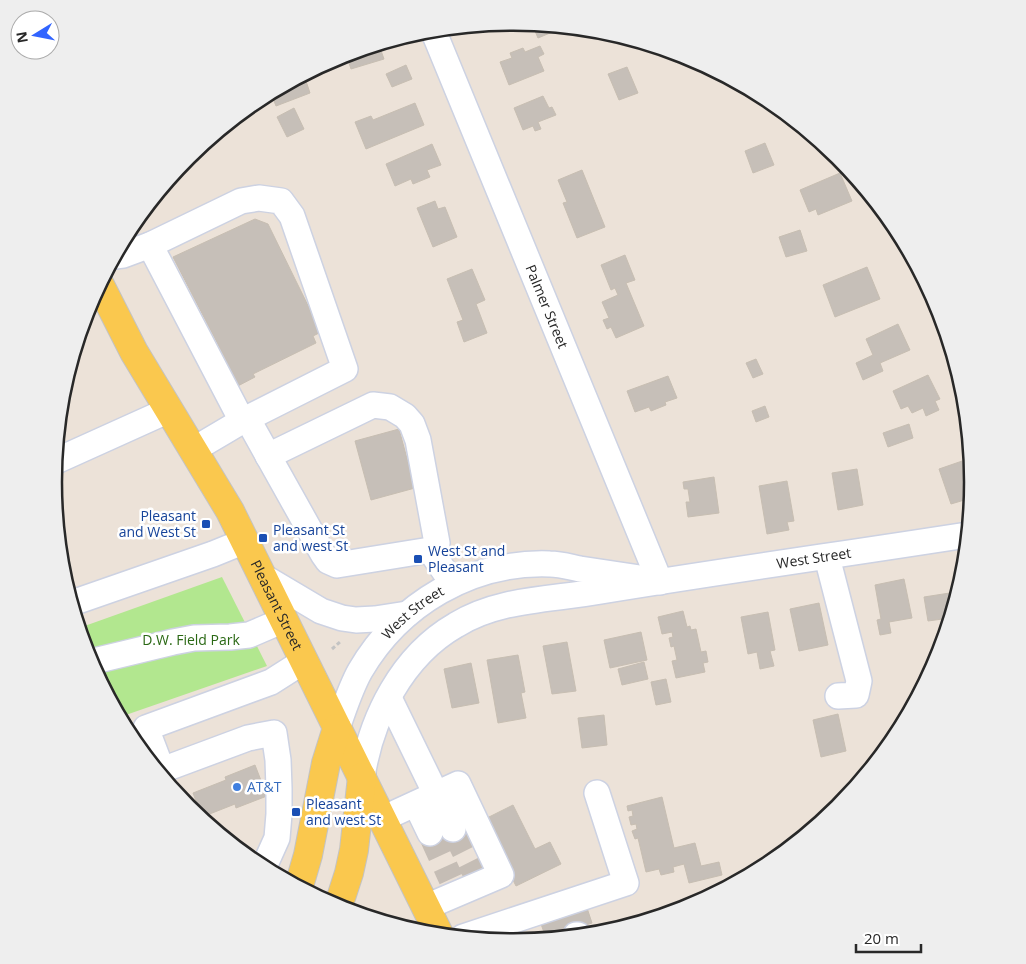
<svg xmlns="http://www.w3.org/2000/svg" width="1026" height="964" font-family="'Open Sans',sans-serif">
<style>
.green{fill:#b2e78f}
.building{fill:#c6bfb8;stroke:#c7beb2}
.lines{fill:none;stroke-linecap:round;stroke-linejoin:round}
.minor-tunnel{stroke:#c5bdb5;stroke-width:25;stroke-dasharray:25 12;stroke-linecap:butt}
.minor-casing{stroke:#cdd2e2;stroke-width:28}
.major-casing{stroke:#c3c3c3;stroke-width:30}
.path{stroke:#c3c3c3;stroke-width:3;stroke-dasharray:4 2.5;stroke-linecap:butt}
.minor{stroke:#fff;stroke-width:25}
.major{stroke:#fac84e;stroke-width:28}
.transit-dot{fill:#1a4fb4;stroke:#fff;stroke-width:2}
.shop-dot{fill:#3f7fe0;stroke:#fff;stroke-width:2}
.labels{text-anchor:middle;stroke-width:5;stroke-linejoin:round;paint-order:stroke}
.street-label{font-size:14px;fill:#282828;stroke:#fff}
.transit-label{font-size:14px;fill:#164399;stroke:#fff;text-anchor:start}
.park-label{font-size:14px;fill:#2a6814;stroke:#fff}
.shop-label{font-size:14px;fill:#366cbe;stroke:#fff;text-anchor:start}
.rim{fill:none;stroke:#282828;stroke-width:2.5}
</style>
<rect width="100%" height="100%" fill="#ece2d8"/>
<path class="green" d="M222 577 267 666 120 717 88 658 79 628Z"/>
<path class="building" d="M532 24 562 27V28L538 38Z
M379 45 384 59 351 69 348 60 355 58 353 53Z
M540 46 544 54 538 57 544 71 509 85 500 62 512 58 510 53 523 48 525 52Z
M406 65 412 79 392 87 386 74Z
M627 67 638 93 619 100 608 74Z
M304 75 310 93 276 106 271 93Z
M543 96 549 108 552 107 556 115 538 122 541 129 535 131 533 126 523 130 514 108Z
M415 103 424 125 366 149 355 122 371 116 373 120Z
M294 108 304 129 287 137 277 117Z
M782 111 796 123 788 126Z
M765 143 774 165 753 173 745 151Z
M432 144 441 165 427 170 430 177 413 184 411 179 395 186 386 164Z
M582 170 605 227 577 238 563 203 567 202 558 180Z
M840 173 852 201 818 215 816 209 809 212 800 190Z
M435 201 438 209 445 207 457 237 433 247 417 208Z
M255 219 268 224 321 332 313 336 316 343 253 374 255 377 234 388 222 362 226 360 173 257Z
M800 230 807 251 786 257 779 237Z
M625 255 635 280 626 283 644 326 616 338 611 327 607 329 603 320 609 318 602 302 618 295 615 288 611 290 601 265Z
M867 267 880 299 835 317 823 285Z
M472 269 485 300 476 304 487 333 464 342 457 322 463 320 447 279Z
M898 324 910 350 880 363 883 371 863 380 856 363 873 355 866 339Z
M756 359 763 374 753 378 746 363Z
M928 375 940 399 935 401 939 410 926 416 923 408 912 413 908 406 901 409 893 391Z
M668 376 677 398 665 402 666 405 651 411 649 407 635 412 627 391Z
M765 406 769 417 756 422 752 411Z
M909 424 913 438 888 447 883 433Z
M399 429 415 488 371 500 355 441Z
M968 459 971 468 972 482 971 498 951 504 939 469Z
M857 469 863 505 838 510 832 473Z
M714 477 719 513 688 517 686 502H690L688 489H684L683 482Z
M787 481 794 521 787 522 789 530 767 534 759 486Z
M904 579 912 618 889 622 891 633 880 635 877 620 881 619 875 585Z
M956 592 957 594 950 618 928 621 924 597Z
M819 603 828 645 799 651 790 609Z
M683 611 687 627 690 626 691 630 696 629 701 652 706 651 708 662 703 663 705 672 676 678 672 661 677 660 674 646 671 647 669 638 673 637 672 632 662 634 658 617Z
M768 612 775 650 770 651 774 666 760 669 757 652 748 654 741 617Z
M641 632 647 660 610 668 604 640Z
M567 642 576 691 552 694 543 646Z
M518 655 525 692 521 693 526 718 498 723 487 660Z
M644 662 648 679 622 685 618 669Z
M471 663 479 703 452 708 444 669Z
M666 679 671 702 656 705 651 682Z
M838 714 846 751 821 757 813 720Z
M604 715 607 745 582 748 578 718Z
M255 765 267 796 236 808 235 804 202 817 193 793 226 780 225 777Z
M662 797 674 848 695 843 701 866 719 862 722 875 689 883 684 864 673 867 674 872 661 875 659 869 646 872 638 838 635 839 632 831 637 829 636 824 631 825 629 817 633 816 632 810 628 811 627 806Z
M513 805 535 849 550 842 561 864 516 886 483 820Z
M587 908 592 923 546 938 541 924Z"/>
<g class="lines">
<path class="minor-tunnel" d="M453 829 476 875
M430 833 451 879"/>
<g class="minor-casing">
<g id="minor">
<path id="s1" d="M433 30 660 582"/>
<path d="M150 245 242 421"/>
<path d="M115 256 123 255 150 245 241 201 259 198 281 201 292 216 345 369 242 421 193 450"/>
<path d="M247 418 323 554 328 561 337 565 430 550 453 584"/>
<path d="M268 456 373 405 390 407 405 416 412 424 418 440 437 543 430 550"/>
<path d="M56 461 169 410"/>
<path d="M827 557 859 681 856 695 838 696"/>
<path d="M262 576 321 611 342 618 356 620 375 619 407 614"/>
<path d="M72 603 213 554 245 541"/>
<path d="M90 662 173 642 194 638 230 637 249 635 284 620"/>
<path d="M389 698 453 829"/>
<path id="s2" d="M337 728C344 709 350 689 360 671 399 604 471 561 550 564 560 564 570 567 580 569 600 572 620 575 640 578"/>
<path id="s3" d="M362 777C371 718 402 656 456 625 500 598 552 600 601 591 723 571 845 554 967 535"/>
<path d="M416 804 430 833"/>
<path d="M382 819 458 784 501 875 426 907"/>
<path d="M264 867 277 838 279 814V788L278 760 274 733 248 738 162 770 146 728 271 682 304 661"/>
<path d="M576 935H578"/>
<path d="M463 937 626 883 597 793"/>
</g>
</g>
<g class="major-casing">
<g id="major">
<path id="s4" d="M100 285 134 352 230 511 439 934"/>
<path d="M299 886 308 855 326 763 337 728"/>
<path d="M338 907 349 873 354 850 362 777"/>
</g>
</g>
<path class="path" d="M332 649 340 642"/>
<use href="#minor" class="minor"/>
<use href="#major" class="major"/>
</g>
<g class="transit-dot">
<rect x="201" y="519" width="10" height="10" rx="2.5"/>
<rect x="258" y="533" width="10" height="10" rx="2.5"/>
<rect x="413" y="554" width="10" height="10" rx="2.5"/>
<rect x="291" y="807" width="10" height="10" rx="2.5"/>
</g>
<circle class="shop-dot" cx="237" cy="787" r="5"/>
<g class="labels">
<g class="street-label">
<text dy="5" stroke="none"><textPath href="#s1" startOffset="299">Palmer Street</textPath></text>
<text dy="5" stroke="none"><textPath href="#s3" startOffset="550">West Street</textPath></text>
<text dy="5" stroke="none"><textPath href="#s4" startOffset="366">Pleasant Street</textPath></text>
<text dy="5" stroke="none"><textPath href="#s2" startOffset="141">West Street</textPath></text>
</g>
<g class="transit-label">
<text x="196" y="521" text-anchor="end">Pleasant<tspan x="196" dy="16">and West St</tspan></text>
<text x="273" y="535">Pleasant St<tspan x="273" dy="16">and west St</tspan></text>
<text x="428" y="556">West St and<tspan x="428" dy="16">Pleasant</tspan></text>
<text x="306" y="809">Pleasant<tspan x="306" dy="16">and west St</tspan></text>
</g>
<g class="park-label">
<text x="191" y="645">D.W. Field Park</text>
</g>
<g class="shop-label">
<text x="247" y="792">AT&amp;T</text>
</g>
</g>
<path d="M0 0H1026V964H0ZM62 482a451 451 0 1 1 902 0a451 451 0 1 1-902 0Z" fill="#eee" fill-rule="evenodd"/>
<path class="rim" d="M62 482a451 451 0 1 1 902 0a451 451 0 1 1-902 0Z"/>
<g transform="translate(35 35) rotate(260)"><circle r="24" fill="#ffffff" stroke="#a9a9a9"/>
<path d="M0-4L9 19L0 12L-9 19Z" fill="#3164ff"/>
<text y="-8" font-size="14" font-weight="bold" text-anchor="middle" fill="#282828">N</text>
</g>
<path d="M856 944v8h65v-8" fill="none" stroke="#282828" stroke-width="2.5"/>
<text x="864" y="944" font-size="15" fill="#282828" stroke="#ffffff" stroke-width="4" paint-order="stroke">20 m</text>
</svg>
